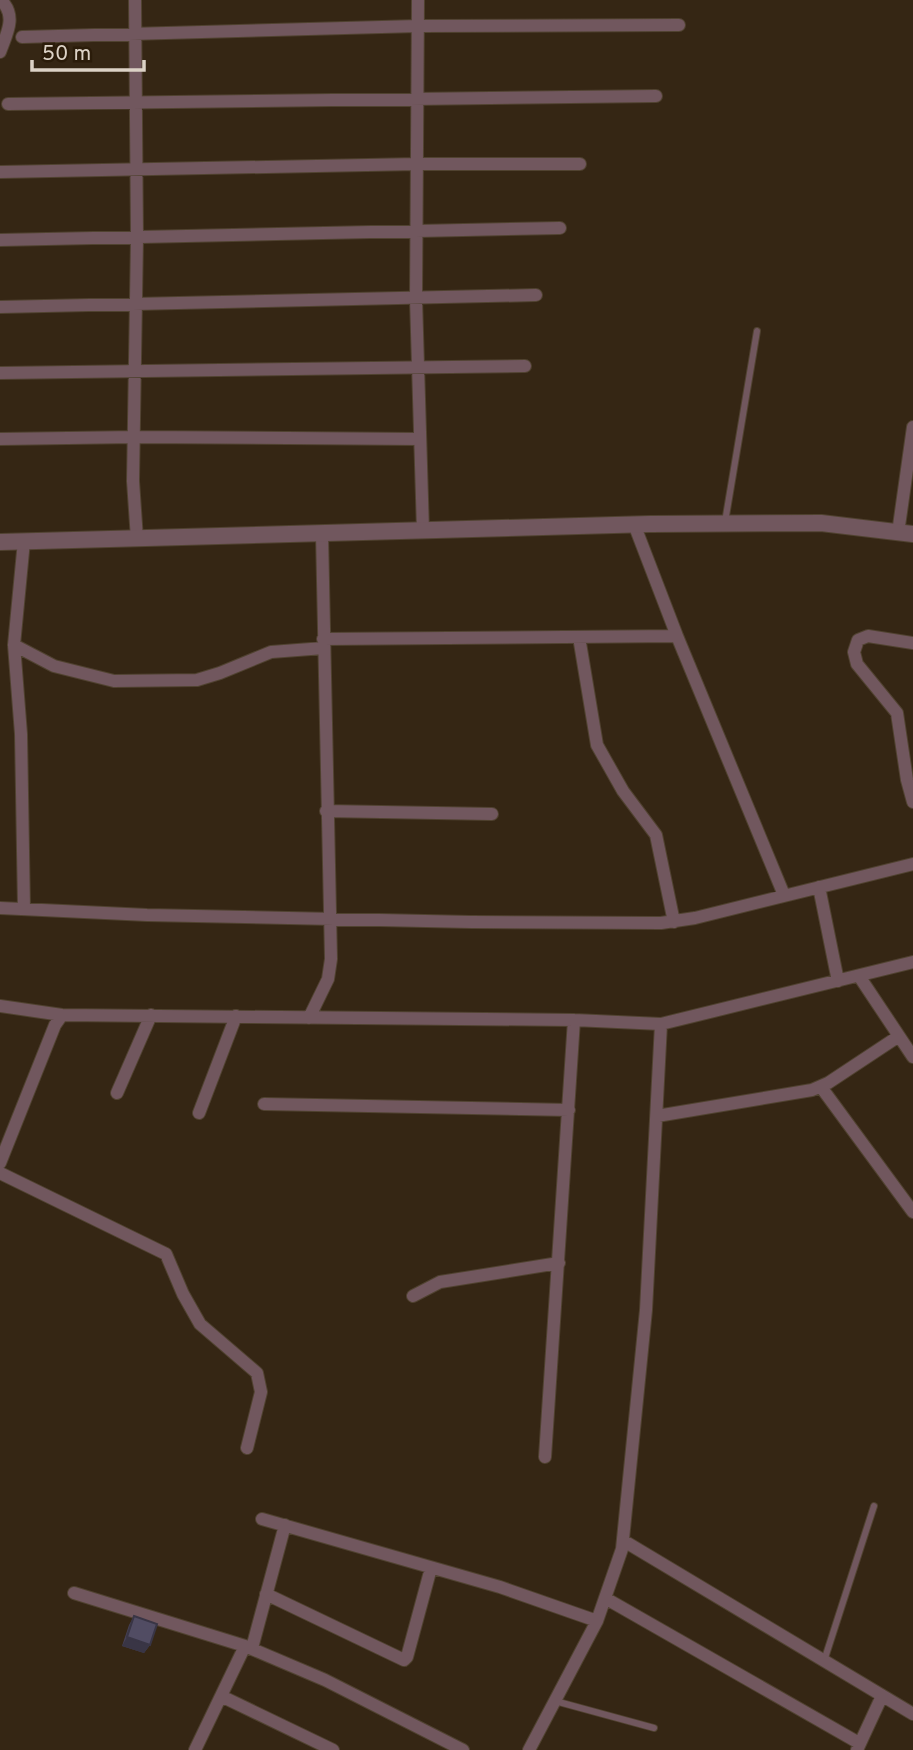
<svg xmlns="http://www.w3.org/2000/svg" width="913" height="1750" font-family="Overpass,sans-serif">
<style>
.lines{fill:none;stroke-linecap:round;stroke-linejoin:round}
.service-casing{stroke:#504230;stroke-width:8}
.minor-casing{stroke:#504230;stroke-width:14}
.tertiary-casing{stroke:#504230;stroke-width:18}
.service{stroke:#71575e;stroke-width:6}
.minor{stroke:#71575e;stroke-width:12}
.tertiary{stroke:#71575e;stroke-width:16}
.wall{fill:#464155}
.shaded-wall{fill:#393545}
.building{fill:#514c63;stroke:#393545;stroke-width:2}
</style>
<rect width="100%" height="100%" fill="#352614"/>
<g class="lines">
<g class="service-casing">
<path id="service" d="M725 522 757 331
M824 1661 874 1506
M555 1701 654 1728"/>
</g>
<g class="minor-casing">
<path id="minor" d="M135 0 137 238 133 481 137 539
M418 0 416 299 423 531
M22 37 418 26 679 25
M0 52C7 33 17 16 1 0
M8 104 656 96
M0 172 417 164H580
M0 240 560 228
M0 307 536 295
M0 373 525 366
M0 439 135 437 420 439
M634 524 677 636 784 895
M898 533 913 427
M24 541 14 645 21 734 24 909
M579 637 597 745 623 791 656 835 674 922
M323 639 677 636
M913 643 868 636 858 640 854 652 857 664 897 713 907 780 913 802
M14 645 54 666 114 681 197 680 220 673 271 652 324 648
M326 811 492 814
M819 887 838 981
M0 908 147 915 471 922 661 923 695 918 913 864
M859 976 913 1057
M0 1006 62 1015 574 1020 661 1024 913 962
M309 1018 328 979 331 959 322 534
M821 1087 913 1212
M117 1093 151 1015
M264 1104 569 1110
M199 1113 236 1016
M657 1116 812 1090 828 1083 899 1036
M0 1163 55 1025 62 1015
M0 1173 166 1254 183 1294 200 1324 257 1373 261 1392 247 1448
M413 1296 440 1282 559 1263
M545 1457 574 1020
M262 1519 500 1587 597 1621
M624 1541 913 1714
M74 1593 245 1646 325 1680 463 1750
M266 1594 404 1660 407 1657 431 1568
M605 1598 859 1743
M252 1648 285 1525
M221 1696 333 1750
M195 1750 245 1646
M529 1750 597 1621 622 1549 646 1310 661 1024
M857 1750 882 1696"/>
</g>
<g class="tertiary-casing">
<path id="tertiary" d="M0 542 650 524 821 523 913 534"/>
</g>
<use href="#service" class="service"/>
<use href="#minor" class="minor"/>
<use href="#tertiary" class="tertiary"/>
</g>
<path class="wall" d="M134 1616 150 1645 144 1653 122 1646 129 1625Z"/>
<path class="shaded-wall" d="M127 1637 150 1645 144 1653 122 1646Z"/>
<path class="building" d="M134 1616 157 1624 150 1645 127 1637Z"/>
<path d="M32 60v10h112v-10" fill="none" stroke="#dcd2c6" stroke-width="3.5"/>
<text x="42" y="60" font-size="21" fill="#dcd2c6" stroke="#2b1c0a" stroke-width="5" paint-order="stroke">50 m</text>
</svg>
